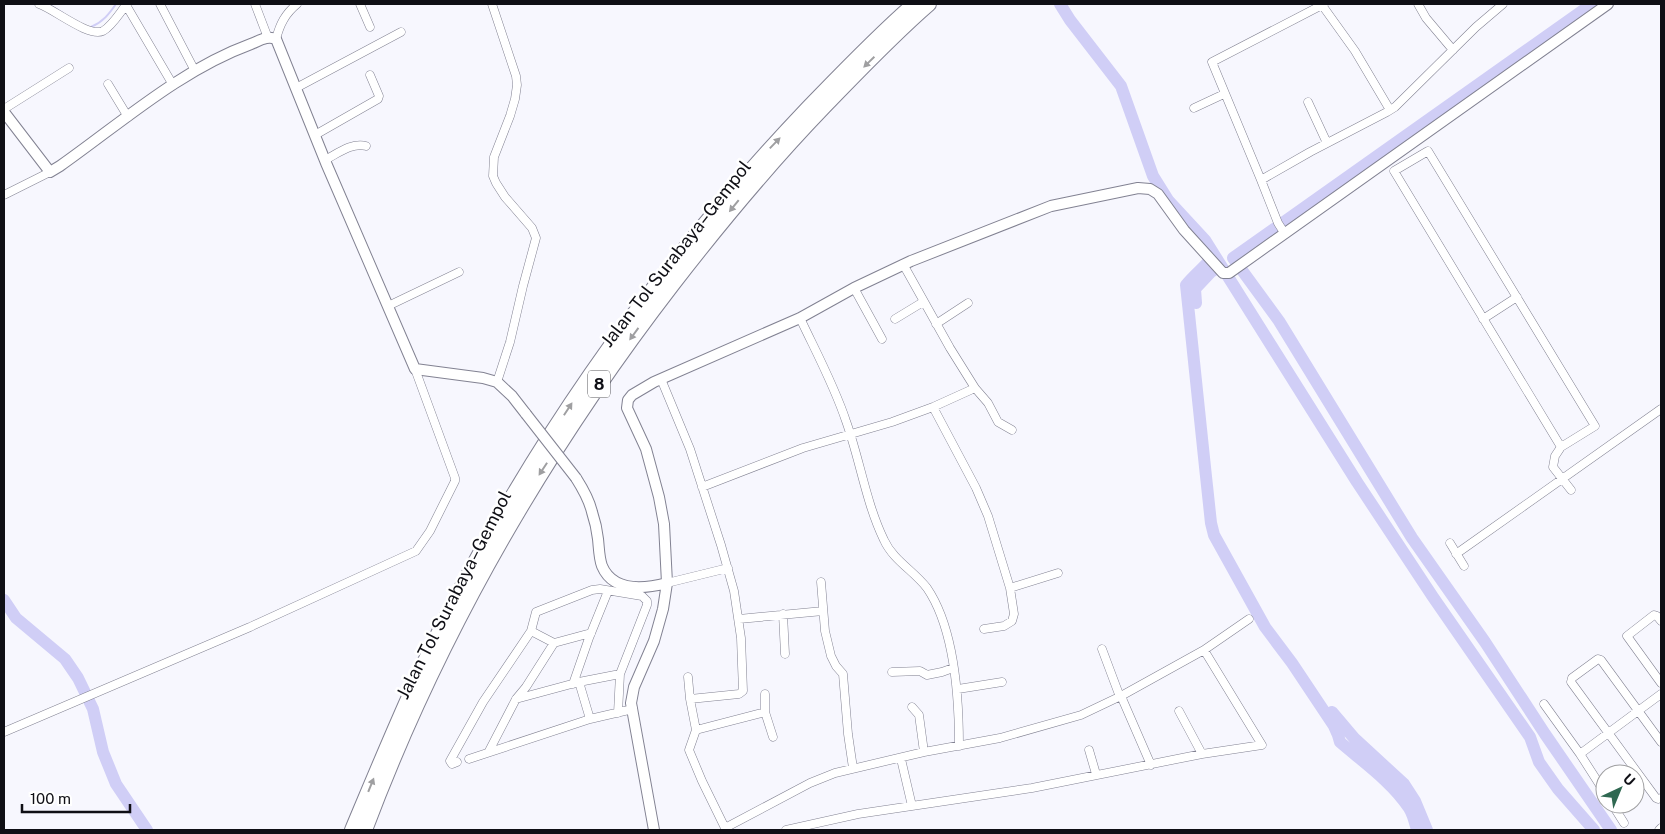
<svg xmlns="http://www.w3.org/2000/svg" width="1665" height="834" font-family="'Public Sans',sans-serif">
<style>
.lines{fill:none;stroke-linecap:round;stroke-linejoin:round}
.stream{stroke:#d0cef6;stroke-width:2}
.river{stroke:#d0cef6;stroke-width:12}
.street-casing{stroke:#828292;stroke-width:9}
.secondary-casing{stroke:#828292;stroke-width:12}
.highway-casing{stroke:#828292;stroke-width:16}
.street{stroke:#fff;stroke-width:8}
.secondary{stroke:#fff;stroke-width:10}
.highway{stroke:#fff;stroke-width:14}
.secondary-bridge-casing{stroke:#828292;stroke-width:12;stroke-linecap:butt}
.secondary-bridge{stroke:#fff;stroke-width:10}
.oneway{fill:#9f9fa1}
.labels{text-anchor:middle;stroke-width:5;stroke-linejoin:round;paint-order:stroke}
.shield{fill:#fff;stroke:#57575b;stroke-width:1}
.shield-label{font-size:16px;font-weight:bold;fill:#0f0f15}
.street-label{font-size:18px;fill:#0f0f15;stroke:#fff}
</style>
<rect width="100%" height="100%" fill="#f7f7fe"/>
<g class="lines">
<path class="stream" d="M48 4 63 13
M89 27H91C103 22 109 14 116 4"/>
<path class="river" d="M1060 4 1070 20 1121 86 1153 176 1168 200 1205 240 1357 482 1433 597 1530 737 1539 762 1558 789 1594 830
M1592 4 1233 258 1279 321 1412 538 1485 642 1545 734 1611 830
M1214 255C1206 266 1195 274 1186 285L1205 467 1211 523 1214 535 1265 627 1292 663 1334 726 1338 735 1340 742C1363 762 1392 782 1409 808 1413 814 1415 823 1417 830
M1196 303 1195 289 1211 272 1219 267
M4 600 16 618 65 659 78 678 93 709 103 752 116 784 147 830
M1332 712 1354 738 1404 784 1415 801 1427 830"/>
<g class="street-casing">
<path id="street" d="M39 4C54 9 89 38 103 31 113 25 120 12 127 4
M160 4 195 71
M255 4 268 38
M360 4 370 27
M492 4 516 76 517 85 515 99 510 116 494 157 493 176 496 183 505 197 532 228 536 238 523 286 510 342 497 382
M1418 4 1426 18 1453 50
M126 5 173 85
M1322 5 1355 51 1390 110
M276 39C280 24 285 14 297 4
M108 84 128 117
M296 88 401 32
M1308 102 1327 143
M1194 108 1224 94
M4 109 69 68
M315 135 378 99 379 96 370 75
M1428 151 1595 426 1561 447 1394 171Z
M325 160C337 154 352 142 366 146
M1261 180 1212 62 1324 4
M4 195 50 172
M1285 234 1278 223 1261 180 1310 152 1387 112 1395 107 1476 27 1503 4
M903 264 950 348 975 388 988 403 998 422 1012 430
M854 288 882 339
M388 306 459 272
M800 318C816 352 834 385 846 421 860 460 866 503 884 540 893 560 914 571 927 588 955 629 959 698 959 746
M895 319 923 302
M1483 319 1517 297
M936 324 968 303
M661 379 690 449 721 545 734 591 741 638 743 691 739 694 690 699
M933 407 976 488 988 516 1010 588 1014 614 1012 621 1004 626 984 629
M1561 447 1555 456 1553 467 1571 490
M702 487 803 448 892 422 933 407 975 388
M1450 543 1464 566
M1456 554 1661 409
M821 582 825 631 831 656 836 666 843 674 848 734 853 768
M667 583 728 568
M1010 588 1058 573
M783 614 785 654
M739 619 823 611
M1661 621 1657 616 1654 615 1627 636 1661 683
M531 631 554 643 591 633
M1102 649 1120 697
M1204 650 1249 619
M892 672 920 671 927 675 942 672 953 668
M688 677 690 699 696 730 689 750 702 781 726 830
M579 682 590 719
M573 684 589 638 608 591
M958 689 1002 682
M765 694V712L773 737
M1121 696 1151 765
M516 699 579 682 620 674
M1544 704 1580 754 1605 793
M912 707 919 715 924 752
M1179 711 1202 754
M696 730 765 712
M4 732 250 627 416 551 430 531 455 481V478L415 369
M1661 742 1601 660 1598 659 1572 678 1571 682 1656 798 1658 799 1661 798
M1089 750 1096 774
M489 751 516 699 526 687 554 643
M1580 754 1661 694
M469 759 590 719 633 709
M901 759 912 806
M457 762 452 764 450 761 483 702 531 631 536 612 592 590 600 589 642 596 647 601V605L620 674 618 713
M1612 804 1624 823
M725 828 810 783 835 773 924 752 1000 738 1081 715 1121 696 1204 650 1262 745 1202 754 1032 788 858 814 786 830
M1659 830 1661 828"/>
</g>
<g class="secondary-casing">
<path id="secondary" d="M4 112 50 172 60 166C121 123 180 70 251 44 259 41 267 35 276 39L326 163 415 369 483 378 497 382 512 396 526 414
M576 478C583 489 589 499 592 512 595 521 597 530 598 539 599 548 599 558 602 566 613 592 644 589 667 583
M654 830 631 703 634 687 654 641 663 609 667 583 664 524 659 497 646 449 627 408 628 400 632 395 654 382 800 318 854 288 911 261 1051 206 1138 188 1150 189 1158 194 1184 230 1223 273H1229L1608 4"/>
</g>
<g class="highway-casing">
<path id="highway" d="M352 830C378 768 404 705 433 644 528 448 656 268 806 110 841 74 876 37 914 4
M365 830C439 633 545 450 673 284 721 222 769 164 824 107 858 72 892 36 929 4"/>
</g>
<use href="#street" class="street"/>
<use href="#secondary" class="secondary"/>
<use href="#highway" class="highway"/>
<g class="secondary-bridge-casing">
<path id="secondary-bridge" d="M526 414 576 478"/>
</g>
<use href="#secondary-bridge" class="secondary-bridge"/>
</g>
<defs><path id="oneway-solid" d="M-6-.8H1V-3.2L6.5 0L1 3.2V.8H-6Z" transform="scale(1.25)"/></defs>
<g class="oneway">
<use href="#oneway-solid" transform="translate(869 62) rotate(136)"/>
<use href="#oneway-solid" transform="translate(775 143) rotate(-46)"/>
<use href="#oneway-solid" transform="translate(734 206) rotate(129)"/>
<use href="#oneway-solid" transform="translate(634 334) rotate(126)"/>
<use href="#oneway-solid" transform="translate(568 409) rotate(-57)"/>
<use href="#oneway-solid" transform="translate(543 469) rotate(123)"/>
<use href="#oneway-solid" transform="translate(371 785) rotate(-68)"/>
</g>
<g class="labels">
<rect class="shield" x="588" y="370.5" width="22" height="27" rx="4"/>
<g class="shield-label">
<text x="599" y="390">8</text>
</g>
<g class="street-label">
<text transform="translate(676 254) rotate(-52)" y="6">Jalan Tol Surabaya–Gempol</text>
<text transform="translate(454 595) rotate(-63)" y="6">Jalan Tol Surabaya–Gempol</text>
</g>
</g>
<rect width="1665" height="834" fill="none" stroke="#0f0f15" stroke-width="10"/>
<g transform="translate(1620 789) rotate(44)"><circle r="24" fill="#ffffff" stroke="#9f9fa1"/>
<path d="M0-4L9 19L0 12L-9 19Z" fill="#2f6851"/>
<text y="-8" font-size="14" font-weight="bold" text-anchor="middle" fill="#0f0f15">U</text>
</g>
<path d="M22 804v8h108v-8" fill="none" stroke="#0f0f15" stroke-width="2.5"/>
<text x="30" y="804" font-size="15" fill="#0f0f15" stroke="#ffffff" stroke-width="4" paint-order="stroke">100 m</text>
</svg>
